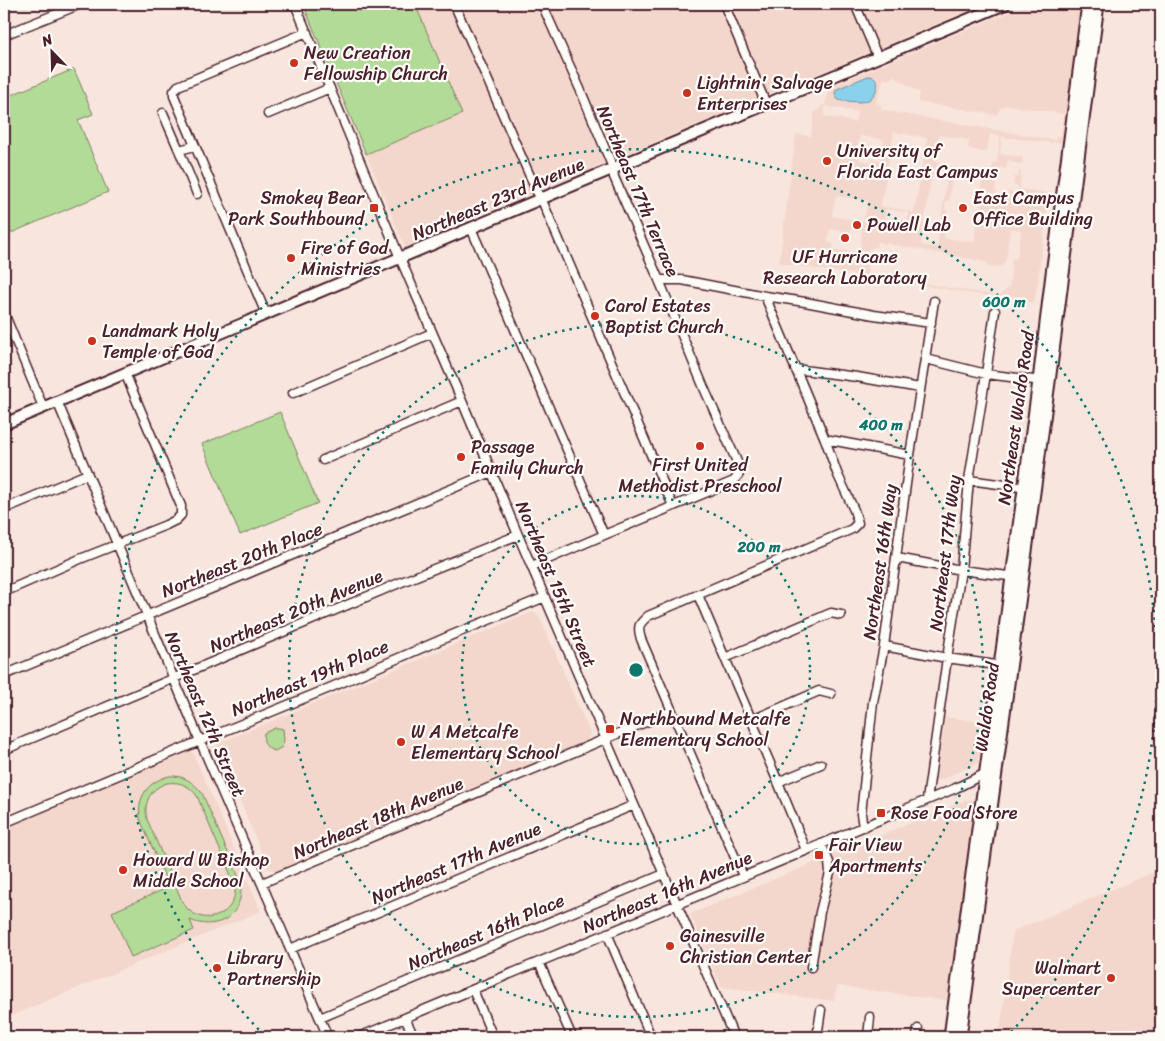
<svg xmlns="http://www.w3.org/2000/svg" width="1165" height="1041" font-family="Sriracha,sans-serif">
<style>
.built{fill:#f4d7cc;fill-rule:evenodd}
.green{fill:#b2db97;stroke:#7e7d61;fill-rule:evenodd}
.water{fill:#8ad1eb;stroke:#708a9e}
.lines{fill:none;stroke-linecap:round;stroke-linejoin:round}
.minor-casing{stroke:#4a1f2b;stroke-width:11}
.major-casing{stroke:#4a1f2b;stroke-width:14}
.highway-casing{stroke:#4a1f2b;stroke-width:15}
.minor{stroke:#fdfcf7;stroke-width:8}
.major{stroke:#fdfcf7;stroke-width:10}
.highway{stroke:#fdfcf7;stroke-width:11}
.ring{fill:none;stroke:#0f766e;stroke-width:2.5;stroke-dasharray:2.5 5}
.poi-dot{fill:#c8321e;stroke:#fdfcf7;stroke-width:2}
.labels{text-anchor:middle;stroke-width:4.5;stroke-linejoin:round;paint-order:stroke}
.poi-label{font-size:18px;fill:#4a1f2b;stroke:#fdfcf7;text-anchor:start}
.street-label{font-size:18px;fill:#4a1f2b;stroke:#fdfcf7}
.centre{fill:#0f766e;stroke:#fdfcf7;stroke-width:2.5}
.ring-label{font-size:15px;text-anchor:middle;font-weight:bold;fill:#0f766e;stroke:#fdfcf7;stroke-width:4.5;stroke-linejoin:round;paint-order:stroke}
</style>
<rect width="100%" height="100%" fill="#f8e6de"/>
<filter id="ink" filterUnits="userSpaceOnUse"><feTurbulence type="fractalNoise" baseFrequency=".02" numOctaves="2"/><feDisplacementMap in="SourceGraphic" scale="10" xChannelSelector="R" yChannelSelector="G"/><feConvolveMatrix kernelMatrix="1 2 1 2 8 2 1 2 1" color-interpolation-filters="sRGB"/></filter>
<g filter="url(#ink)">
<path class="built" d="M415 4H984L405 247 366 154 461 114Z
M1028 4H1082L1062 143 1053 142V143L1002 137 1000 154 1023 157 1022 164 1014 163V162H1010L1011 160H1008L1006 169 1000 168 995 191H997L996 196 1000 197V198L1005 201V199H1008V191L1017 193 1018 186 1013 185 1014 177H1018L1019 171H1021L1020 189 1050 193H1049L1038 282 1034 303 779 263 796 134 811 136 814 113 826 103 827 92 834 85ZM868 76H871L873 96 867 101 839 88ZM893 76 920 93 918 102 997 115 1001 107 1007 105 1064 114 1061 136H1057L1055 140 881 110V105L876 102 884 79 890 80ZM825 106 857 112 855 122 824 116ZM894 132 927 138 914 212 881 206ZM990 134 1000 136 997 162 993 163 990 176 947 169V164L946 163 935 161 939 135 969 140 968 147 970 149 984 152 987 151ZM860 136 884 140 881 160 873 159 872 162 860 160V157L857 156ZM935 169 942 170V175L947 176 937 248 921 245 930 185ZM953 174 982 178 979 205 982 206 981 214H977L974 242 944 238 948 210H945L946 201H949ZM836 196 868 201 862 228 860 248H859L857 253 850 252V251L836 250 833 248 834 244 828 242 830 229 851 232 853 220 832 216ZM886 209 909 213 907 224 884 220ZM1010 229 1021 230 1017 258 1012 259 1009 287 999 296 867 274 868 269 865 261 860 260 862 251H866L877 246 878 242 987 262V267H997L1002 266 1006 260Z
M532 612 539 615 590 733 587 741 276 871 268 868 216 744Z
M945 717 985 722 982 736 978 763 936 782Z
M192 750 261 911 4 1019V829Z
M965 800H972L976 802 949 1001 837 986 834 1001 721 987 690 914Z
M1161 869V1037H999L1013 931Z"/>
<path class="green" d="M303 4H415L462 114 366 154Z
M74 69 93 114 78 120 108 192 11 233 4 216V98Z
M280 412 318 503 240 535 202 444Z
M275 728H280L283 729 284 740 282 747 275 751C266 749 262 742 264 733Z
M169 776C184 775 193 782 202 793L240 880C241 889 242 896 238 904 231 924 207 928 190 920L194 930 131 957 112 912 169 887 140 819C137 797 147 782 169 776ZM167 783C180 781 190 786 197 796L235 885C238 918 198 930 182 901L147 819C143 802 151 788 167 783Z"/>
<path class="water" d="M868 76C885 76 876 98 866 101 860 103 852 101 845 101 838 101 836 99 835 92L837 89Z"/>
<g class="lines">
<g class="minor-casing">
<path id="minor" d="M295 4 400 258 462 401 518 535 734 1037
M724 4 766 104
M855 4 878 58
M455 6 537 192 541 198 673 506
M4 35 81 4
M163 113 179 150
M268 114 330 88
M195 146 179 150 197 194
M471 228 604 535
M659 280H682L765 296 805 302 874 315 931 323
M4 313 43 407
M266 314 174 96V91L178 86 307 32
M926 359 986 374 1042 381
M795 369 857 377 920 388
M293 393 432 333
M57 401 200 741 328 1037
M825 439 910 455
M323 460 462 401
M969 480 1027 488
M4 509 87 474
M897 558 961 570 1016 577
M532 566 604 535 734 481 739 474 738 464 704 388 659 280 614 177 613 168 580 89 542 4
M4 592 80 559 166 525 176 520 181 515V506L125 373
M698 595 778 782 806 850
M884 646 947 658 1003 666
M725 658 831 613 841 615
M4 675 492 472
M752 720 819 691 831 694
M4 750 404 581 518 535
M778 782 821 764
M927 800 947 658 961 570 969 480 986 374 995 311
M4 823 200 741 327 689 452 635 545 597
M863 827 861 814 873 702 884 646 910 455 934 301
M743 876 641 639C637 626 639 624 648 616L852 529 858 523 854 510 837 473 825 439 765 296
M262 883 672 711
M607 933 651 1037
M290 949 634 805
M539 962 572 1037
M811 967 820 912 830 873 829 862 821 844
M473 990 493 1037
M320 1018 664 874
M405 1018 414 1037
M359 1037 956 788 988 772
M817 1037 821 1010
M868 1037 870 1017
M917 1037 918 1029"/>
</g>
<g class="major-casing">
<path id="major" d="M4 424 1005 4"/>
</g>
<g class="highway-casing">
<path id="highway" d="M950 1037 1012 577 1039 381 1052 274 1088 4
M960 1037 1049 382 1098 4"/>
</g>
<use href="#minor" class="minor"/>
<use href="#major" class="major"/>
<use href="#highway" class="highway"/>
</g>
</g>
<g class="ring">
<circle cx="636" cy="670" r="174"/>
<circle cx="636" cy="670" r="347"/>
<path d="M264 1035A521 521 0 1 1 1008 1035"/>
</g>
<g class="poi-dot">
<circle cx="294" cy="63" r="5"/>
<circle cx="687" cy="93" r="5"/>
<circle cx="827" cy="161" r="5"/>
<rect x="369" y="203" width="10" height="10" rx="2.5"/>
<circle cx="963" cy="208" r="5"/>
<circle cx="857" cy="225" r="5"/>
<circle cx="845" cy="238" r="5"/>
<circle cx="291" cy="258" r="5"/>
<circle cx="595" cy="316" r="5"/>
<circle cx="92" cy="341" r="5"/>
<circle cx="700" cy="446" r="5"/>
<circle cx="461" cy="457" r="5"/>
<rect x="605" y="724" width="10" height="10" rx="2.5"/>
<circle cx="401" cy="742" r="5"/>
<rect x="876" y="808" width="10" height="10" rx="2.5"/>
<rect x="814" y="850" width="10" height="10" rx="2.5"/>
<circle cx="123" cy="870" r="5"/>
<circle cx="670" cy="946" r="5"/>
<circle cx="217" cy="968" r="5"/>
<circle cx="1111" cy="978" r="5"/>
</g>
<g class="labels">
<g class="poi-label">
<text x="304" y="59">New Creation<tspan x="304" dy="21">Fellowship Church</tspan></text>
<text x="697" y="89">Lightnin' Salvage<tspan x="697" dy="21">Enterprises</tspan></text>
<text x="837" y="157">University of<tspan x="837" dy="21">Florida East Campus</tspan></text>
<text x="364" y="204" text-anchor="end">Smokey Bear<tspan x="364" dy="21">Park Southbound</tspan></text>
<text x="973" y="204">East Campus<tspan x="973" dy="21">Office Building</tspan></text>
<text x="867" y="231">Powell Lab</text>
<text x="301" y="254">Fire of God<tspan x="301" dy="21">Ministries</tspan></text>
<text x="845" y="263" text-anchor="middle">UF Hurricane<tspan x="845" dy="21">Research Laboratory</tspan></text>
<text x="605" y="312">Carol Estates<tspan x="605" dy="21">Baptist Church</tspan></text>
<text x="102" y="337">Landmark Holy<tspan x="102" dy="21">Temple of God</tspan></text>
<text x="471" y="453">Passage<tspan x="471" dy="21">Family Church</tspan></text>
<text x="700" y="471" text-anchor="middle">First United<tspan x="700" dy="21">Methodist Preschool</tspan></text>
<text x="620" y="725">Northbound Metcalfe<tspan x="620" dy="21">Elementary School</tspan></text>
<text x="411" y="738">W A Metcalfe<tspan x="411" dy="21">Elementary School</tspan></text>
<text x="891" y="819">Rose Food Store</text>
<text x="829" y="851">Fair View<tspan x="829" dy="21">Apartments</tspan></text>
<text x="133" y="866">Howard W Bishop<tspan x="133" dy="21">Middle School</tspan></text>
<text x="680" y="942">Gainesville<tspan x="680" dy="21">Christian Center</tspan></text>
<text x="227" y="964">Library<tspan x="227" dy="21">Partnership</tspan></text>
<text x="1101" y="974" text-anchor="end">Walmart<tspan x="1101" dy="21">Supercenter</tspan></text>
</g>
<g class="street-label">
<text transform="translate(638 191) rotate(67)" y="6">Northeast 17th Terrace</text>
<text transform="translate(498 199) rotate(-23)" y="6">Northeast 23rd Avenue</text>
<text transform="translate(1016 418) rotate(-82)" y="6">Northeast Waldo Road</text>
<text transform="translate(945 553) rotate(-83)" y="6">Northeast 17th Way</text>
<text transform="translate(242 560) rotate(-22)" y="6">Northeast 20th Place</text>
<text transform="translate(880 562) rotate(-82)" y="6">Northeast 16th Way</text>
<text transform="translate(556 584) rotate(67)" y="6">Northeast 15th Street</text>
<text transform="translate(296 611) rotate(-23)" y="6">Northeast 20th Avenue</text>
<text transform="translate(310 678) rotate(-23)" y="6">Northeast 19th Place</text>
<text transform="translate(987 707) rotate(-82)" y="6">Waldo Road</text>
<text transform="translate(205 714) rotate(67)" y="6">Northeast 12th Street</text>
<text transform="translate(378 818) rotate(-23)" y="6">Northeast 18th Avenue</text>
<text transform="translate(456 863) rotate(-23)" y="6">Northeast 17th Avenue</text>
<text transform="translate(667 892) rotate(-23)" y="6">Northeast 16th Avenue</text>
<text transform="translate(486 932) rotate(-23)" y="6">Northeast 16th Place</text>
</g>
</g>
<circle cx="636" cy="670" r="8" class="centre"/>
<g class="ring-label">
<text x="1004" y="307">600 m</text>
<text x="881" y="430">400 m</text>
<text x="759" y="552">200 m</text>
</g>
<rect width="1165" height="1041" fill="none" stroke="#fdfcf7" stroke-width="20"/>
<rect x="10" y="10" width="1145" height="1021" fill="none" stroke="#4a1f2b" stroke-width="2" filter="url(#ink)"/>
<g transform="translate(52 52) rotate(337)" stroke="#fdfcf7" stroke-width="4" paint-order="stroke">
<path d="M0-4L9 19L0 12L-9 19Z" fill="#4a1f2b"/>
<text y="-8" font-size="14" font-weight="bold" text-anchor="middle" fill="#4a1f2b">N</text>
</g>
</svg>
